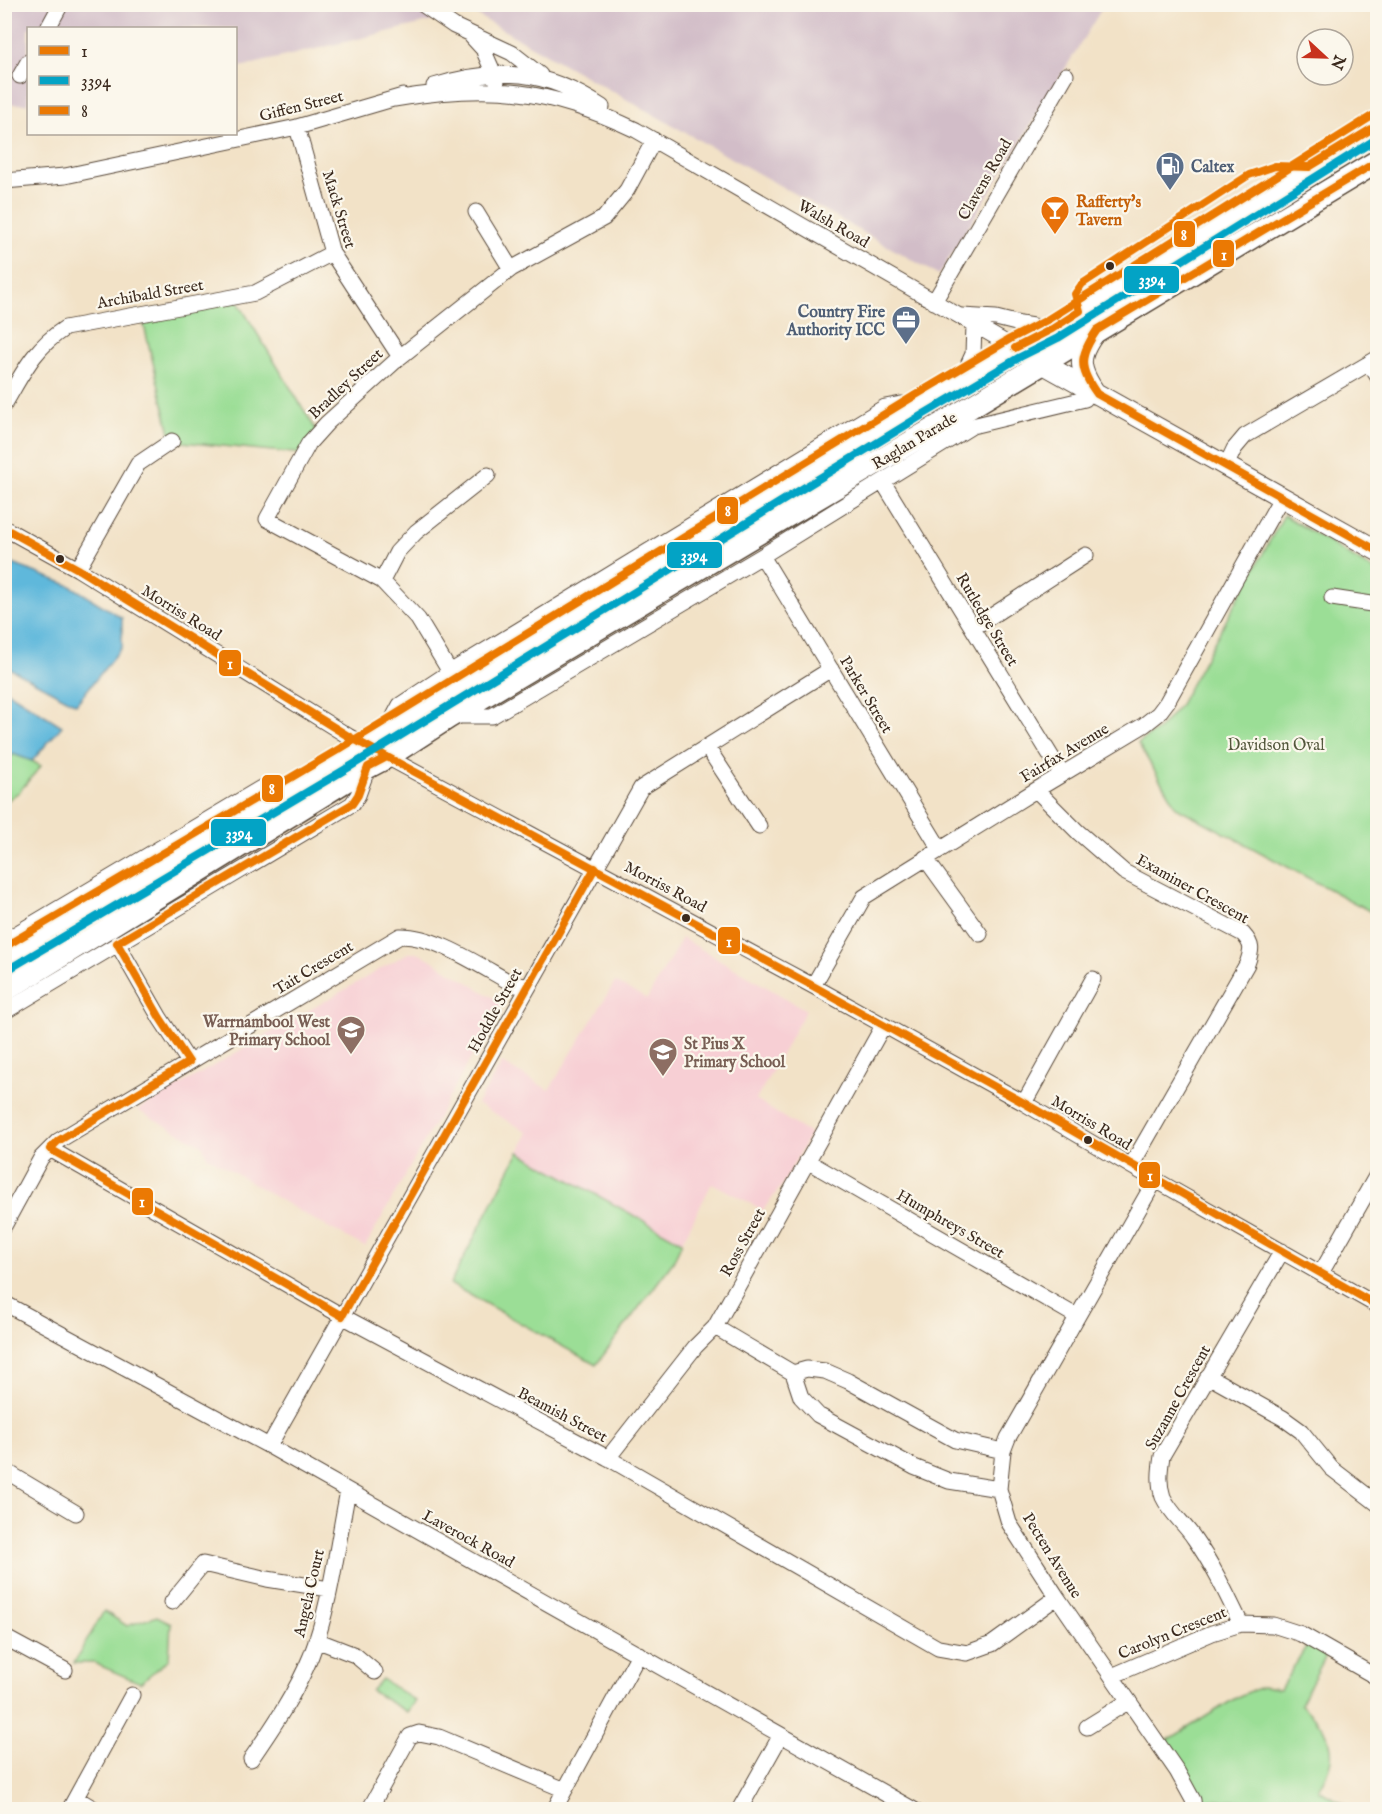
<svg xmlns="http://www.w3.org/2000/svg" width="1382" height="1814" font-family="'IM FELL English',serif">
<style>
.built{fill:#f7cfd4}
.industrial{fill:#d2bdc8}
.green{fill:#9bde96;stroke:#6b845a;stroke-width:1.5}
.water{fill:#5eb8db;stroke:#4c717c;stroke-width:1.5}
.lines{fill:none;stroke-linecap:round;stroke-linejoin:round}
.minor-casing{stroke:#564637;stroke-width:17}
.major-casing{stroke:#564637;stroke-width:22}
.highway-casing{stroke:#564637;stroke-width:25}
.minor{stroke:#fff;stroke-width:15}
.major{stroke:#fff;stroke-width:20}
.highway{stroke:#fff;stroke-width:22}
.bus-1-casing{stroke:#fbf7ec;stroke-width:12}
.bus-2-casing{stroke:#fbf7ec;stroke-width:12}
.bus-3-casing{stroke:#fbf7ec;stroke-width:12}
.bus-1{stroke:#eb7903;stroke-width:8}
.bus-2{stroke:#03a3c5;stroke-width:8}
.bus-3{stroke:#eb7903;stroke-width:8}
.bus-dot{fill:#3b2a1e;stroke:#fbf7ec;stroke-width:2}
.labels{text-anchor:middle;stroke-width:4.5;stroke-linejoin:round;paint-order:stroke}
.street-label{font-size:16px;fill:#3b2a1e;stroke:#fbf7ec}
.service-label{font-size:16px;font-weight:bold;fill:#4e5e75;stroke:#fbf7ec;text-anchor:start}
.food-label{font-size:16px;font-weight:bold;fill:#c56008;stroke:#fbf7ec;text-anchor:start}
.park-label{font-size:16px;fill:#53573c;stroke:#fbf7ec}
.education-label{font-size:16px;font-weight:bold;fill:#785e54;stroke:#fbf7ec;text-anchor:end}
.line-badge{stroke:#fbf7ec;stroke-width:2}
.badge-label{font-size:16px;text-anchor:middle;font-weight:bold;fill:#fff}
</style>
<rect width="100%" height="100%" fill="#fbf7ec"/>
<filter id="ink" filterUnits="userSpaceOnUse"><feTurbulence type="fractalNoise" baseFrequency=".0167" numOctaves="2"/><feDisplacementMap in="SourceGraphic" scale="12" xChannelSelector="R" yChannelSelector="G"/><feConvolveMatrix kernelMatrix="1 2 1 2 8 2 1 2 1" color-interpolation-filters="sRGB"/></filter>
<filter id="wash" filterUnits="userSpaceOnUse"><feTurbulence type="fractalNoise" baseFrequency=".008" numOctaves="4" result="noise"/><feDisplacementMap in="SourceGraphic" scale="24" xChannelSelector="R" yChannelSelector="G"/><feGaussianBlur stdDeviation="1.35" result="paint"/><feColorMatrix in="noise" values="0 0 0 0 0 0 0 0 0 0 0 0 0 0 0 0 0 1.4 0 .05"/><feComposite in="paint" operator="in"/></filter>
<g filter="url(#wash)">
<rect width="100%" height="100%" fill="#f2e2c7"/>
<path class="built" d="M682 938 806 1010 756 1100 810 1134 783 1184 763 1210 712 1183 682 1242 519 1152 528 1132 477 1104 502 1063 549 1090 615 982 647 999Z
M408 953H420L502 1003 365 1247 309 1217 207 1156 202 1145 137 1110Z"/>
<path class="industrial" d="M4 5H1104L939 275 471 12 236 68V28H28V104H5Z"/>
<path class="green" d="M235 297 318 433 303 454 172 441 141 313Z
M1284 515 1377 572V915L1176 807 1138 743 1159 729 1179 706Z
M13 754 32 761 41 766 19 792 5 802V763Z
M519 1152 682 1242 673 1262 596 1365 450 1284Z
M104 1611 127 1626 157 1616 171 1623 169 1659 140 1683 94 1663H74Z
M1310 1640 1329 1650 1300 1704C1317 1719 1337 1739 1330 1764 1328 1773 1322 1782 1318 1790L1353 1809H1297L1264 1801 1193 1800 1160 1745 1239 1696 1261 1687 1280 1689Z
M382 1679 415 1701 407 1712 371 1691Z"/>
<path class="water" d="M5 561 71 586 122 618V647L76 704 5 666Z
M5 690 62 726 32 761 13 754 5 763Z"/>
</g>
<g filter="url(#ink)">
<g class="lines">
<g class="minor-casing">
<path id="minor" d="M422 4 454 26 512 53 540 75
M48 28 61 4
M472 37 483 49 497 81
M20 76 28 62
M434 86C497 66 547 70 602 107
M394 99C490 83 548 88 636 130L1015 348
M297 127 332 253 400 357
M4 181 65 176 297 127 403 96
M476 212 511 269
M934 302 1066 75
M962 316 996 318 1020 324 1052 329
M1369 363 1378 377
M962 378 973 354 974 325
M4 405C23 373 33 349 65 328L255 293 332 253
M1226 466 1234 449 1245 436 1378 358
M883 482 1062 774
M4 528 78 569 348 736 813 986 1024 1103 1131 1166 1378 1306
M762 556 940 849
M78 569 138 464 172 441
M382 581 397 552 416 532 488 475
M1332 598 1378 605
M973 628 1086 555
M450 672 418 619 382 581 267 519 309 443 327 423 400 357 511 269 604 218 627 190 654 140
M452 716H492L762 556 972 426 1085 399
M385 733 400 705 450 672 885 407 901 404 919 405
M707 747 759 826
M1036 790 1078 832 1124 872 1243 934C1253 945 1252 950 1247 964L1131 1166
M925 858 980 934
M4 941 261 788 275 785 295 786
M117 943 160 1018 189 1062
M813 986 864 897 1036 790 1144 725 1158 714 1167 702 1281 498
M4 1012 352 804 358 795 368 767
M1024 1103 1093 979
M50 1149 342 1316 608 1458 938 1648 967 1653 992 1644 1057 1597
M807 1161 1076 1316
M1156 1179 1008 1438 1003 1451 999 1489 1009 1523 1057 1597 1177 1771 1193 1800 1194 1810
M4 1226 41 1158 58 1141 400 936C436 935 483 968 515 985L528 986
M1321 1273 1378 1173
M4 1303 269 1446 914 1810
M715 1327 793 1373 801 1397 818 1415 914 1467 949 1481 999 1489
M793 1373 807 1369 825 1371 848 1381 955 1440 1003 1451
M1208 1376 1283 1418 1301 1431 1331 1468 1378 1504
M269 1446 641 788 831 669
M608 1458 695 1347 715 1327 883 1026
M4 1470 76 1513
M172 1602 203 1564 267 1579 329 1589
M1241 1624C1227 1595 1213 1565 1194 1538 1184 1523 1171 1514 1163 1497 1158 1483 1160 1469 1162 1456L1282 1251
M4 1637 65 1670
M316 1640 355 1655 375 1672
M1112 1676 1212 1633 1241 1624 1273 1625 1301 1634 1378 1678
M1087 1727 1129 1701
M251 1759C273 1727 296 1693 311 1656 331 1604 337 1545 348 1491
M76 1798 96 1810
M69 1810 132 1695
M369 1810 410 1736 419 1733 439 1737 565 1790
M554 1810 639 1654
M739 1810 781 1735"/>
</g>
<g class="major-casing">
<path id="major" d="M1015 348 1378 551
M1096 394C1077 367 1077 356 1097 330"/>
</g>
<g class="highway-casing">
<path id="highway" d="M4 960 295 786 346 757 919 405 1015 348 1052 329 1378 125
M4 991 368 767 387 757 449 717 967 409 1378 161"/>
</g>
<use href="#minor" class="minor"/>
<use href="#major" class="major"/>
<use href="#highway" class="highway"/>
<g class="bus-1-casing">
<path id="bus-1" d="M1378 161 1097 330C1079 356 1078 368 1097 394L1378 551
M1015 348 1052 329 1080 311 1075 294 1082 284 1249 175 1275 166 1309 167 1378 125
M4 528 78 569 348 736 813 986 1024 1103 1378 1306
M387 757 368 767 358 795 352 804 117 943 160 1018 189 1062 58 1141 50 1149 342 1316 595 868"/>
</g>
<g class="bus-2-casing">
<path id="bus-2" d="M9 969 351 766 924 414 1020 357 1058 338 1378 138"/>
</g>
<g class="bus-3-casing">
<path id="bus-3" d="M4 947 341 748 914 396 1010 339 1047 320 1372 116"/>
</g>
<use href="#bus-1" class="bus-1"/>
<use href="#bus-2" class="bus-2"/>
<use href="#bus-3" class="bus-3"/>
</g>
</g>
<defs>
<g id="fuel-pin" transform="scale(1.5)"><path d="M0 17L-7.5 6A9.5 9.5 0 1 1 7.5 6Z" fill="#5c6f8a" stroke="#fbf7ec"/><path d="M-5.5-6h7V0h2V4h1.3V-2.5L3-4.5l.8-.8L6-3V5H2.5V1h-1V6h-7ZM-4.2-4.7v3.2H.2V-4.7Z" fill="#fff"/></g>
<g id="bar-pin" transform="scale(1.5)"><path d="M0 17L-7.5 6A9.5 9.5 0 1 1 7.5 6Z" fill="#e8710a" stroke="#fbf7ec"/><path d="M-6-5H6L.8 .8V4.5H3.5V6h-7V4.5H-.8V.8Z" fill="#fff"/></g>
<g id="office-pin" transform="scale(1.5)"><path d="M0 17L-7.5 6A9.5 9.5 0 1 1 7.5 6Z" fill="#5c6f8a" stroke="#fbf7ec"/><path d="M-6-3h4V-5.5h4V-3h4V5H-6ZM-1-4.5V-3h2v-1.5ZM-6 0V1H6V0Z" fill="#fff"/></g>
<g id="school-pin" transform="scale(1.5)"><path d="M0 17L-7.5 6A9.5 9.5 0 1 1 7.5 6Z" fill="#8d6e63" stroke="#fbf7ec"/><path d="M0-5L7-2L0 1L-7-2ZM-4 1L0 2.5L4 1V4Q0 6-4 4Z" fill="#fff"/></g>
<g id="university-pin" transform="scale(1.5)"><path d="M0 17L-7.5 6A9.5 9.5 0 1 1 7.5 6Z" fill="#8d6e63" stroke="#fbf7ec"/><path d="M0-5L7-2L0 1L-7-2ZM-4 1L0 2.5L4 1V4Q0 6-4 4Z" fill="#fff"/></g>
</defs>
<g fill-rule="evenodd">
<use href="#fuel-pin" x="1170" y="166"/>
<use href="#bar-pin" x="1055" y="210"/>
<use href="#office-pin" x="906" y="320"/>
<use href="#school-pin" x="351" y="1030"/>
<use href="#university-pin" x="663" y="1052"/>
</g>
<g class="bus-dot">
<circle cx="1110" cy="266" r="5"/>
<circle cx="60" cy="559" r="5"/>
<circle cx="686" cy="918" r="5"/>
<circle cx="1088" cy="1140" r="5"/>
</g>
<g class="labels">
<g class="street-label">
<text transform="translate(301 105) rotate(-14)" y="6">Giffen Street</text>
<text transform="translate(984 179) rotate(-60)" y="6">Clavens Road</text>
<text transform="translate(340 209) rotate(73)" y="6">Mack Street</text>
<text transform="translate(834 223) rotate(30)" y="6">Walsh Road</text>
<text transform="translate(150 293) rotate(-10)" y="6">Archibald Street</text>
<text transform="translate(345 383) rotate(-43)" y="6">Bradley Street</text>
<text transform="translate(914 440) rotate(-31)" y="6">Raglan Parade</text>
<text transform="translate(182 612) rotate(32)" y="6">Morriss Road</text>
<text transform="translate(988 619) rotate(59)" y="6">Rutledge Street</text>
<text transform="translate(867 694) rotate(59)" y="6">Parker Street</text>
<text transform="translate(1064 752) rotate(-31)" y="6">Fairfax Avenue</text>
<text transform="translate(666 886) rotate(28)" y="6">Morriss Road</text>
<text transform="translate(1193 888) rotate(29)" y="6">Examiner Crescent</text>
<text transform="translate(313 967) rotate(-31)" y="6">Tait Crescent</text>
<text transform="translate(494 1010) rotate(-61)" y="6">Hoddle Street</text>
<text transform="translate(1092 1122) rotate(31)" y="6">Morriss Road</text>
<text transform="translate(951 1223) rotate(30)" y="6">Humphreys Street</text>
<text transform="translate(742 1242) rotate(-61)" y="6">Ross Street</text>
<text transform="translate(1177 1397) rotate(-61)" y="6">Suzanne Crescent</text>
<text transform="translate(563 1414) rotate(28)" y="6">Beamish Street</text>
<text transform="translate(469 1538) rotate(29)" y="6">Laverock Road</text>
<text transform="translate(1053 1555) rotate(58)" y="6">Pecten Avenue</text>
<text transform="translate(308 1593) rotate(-77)" y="6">Angela Court</text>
<text transform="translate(1172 1632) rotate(-22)" y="6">Carolyn Crescent</text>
</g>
<g class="service-label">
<text x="1191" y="172">Caltex</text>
<text x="885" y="317" text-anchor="end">Country Fire<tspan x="885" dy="18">Authority ICC</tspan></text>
</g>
<g class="food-label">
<text x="1076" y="207">Rafferty's<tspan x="1076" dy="18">Tavern</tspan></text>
</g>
<g class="park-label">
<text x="1276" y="750">Davidson Oval</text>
</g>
<g class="education-label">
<text x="330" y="1027">Warrnambool West<tspan x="330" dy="18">Primary School</tspan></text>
<text x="684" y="1049" text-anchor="start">St Pius X<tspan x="684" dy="18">Primary School</tspan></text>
</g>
</g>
<g class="line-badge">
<rect x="1173" y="220" width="23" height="28" rx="6" fill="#eb7903"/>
<rect x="1212" y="239" width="23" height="29" rx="6" fill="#eb7903"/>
<rect x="1123" y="265" width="57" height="29" rx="6" fill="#03a3c5"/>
<rect x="716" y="496" width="23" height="29" rx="6" fill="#eb7903"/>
<rect x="666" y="541" width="57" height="28" rx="6" fill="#03a3c5"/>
<rect x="218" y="649" width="24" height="28" rx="6" fill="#eb7903"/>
<rect x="261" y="774" width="23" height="29" rx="6" fill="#eb7903"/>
<rect x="210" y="818" width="57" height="29" rx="6" fill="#03a3c5"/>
<rect x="717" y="926" width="24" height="29" rx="6" fill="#eb7903"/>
<rect x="1138" y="1161" width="23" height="28" rx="6" fill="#eb7903"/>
<rect x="131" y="1187" width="23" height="29" rx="6" fill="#eb7903"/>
</g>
<g class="badge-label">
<text x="1184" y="240">8</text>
<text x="1224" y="260">1</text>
<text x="1152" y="285">3394</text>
<text x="728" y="516">8</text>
<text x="694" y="561">3394</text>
<text x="230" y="669">1</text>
<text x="272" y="794">8</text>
<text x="239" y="839">3394</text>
<text x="729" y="947">1</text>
<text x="1150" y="1181">1</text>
<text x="142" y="1207">1</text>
</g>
<rect width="1382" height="1814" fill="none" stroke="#fbf7ec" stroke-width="24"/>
<rect x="27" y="27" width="210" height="108" fill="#fbf7ec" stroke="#aea59a" stroke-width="1.5"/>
<rect x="39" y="46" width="30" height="9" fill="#eb7903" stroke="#aea59a" stroke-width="1.5"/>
<text x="81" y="57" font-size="18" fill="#3b2a1e">1</text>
<rect x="39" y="76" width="30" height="9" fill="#03a3c5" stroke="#aea59a" stroke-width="1.5"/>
<text x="81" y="87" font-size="18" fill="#3b2a1e">3394</text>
<rect x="39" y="106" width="30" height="9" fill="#eb7903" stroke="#aea59a" stroke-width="1.5"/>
<text x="81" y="117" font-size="18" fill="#3b2a1e">8</text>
<g transform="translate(1325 57) rotate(112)"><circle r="28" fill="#fbf7ec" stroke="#aea59a" stroke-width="1.5"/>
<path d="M0-4.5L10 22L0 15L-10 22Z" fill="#c8321e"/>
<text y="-9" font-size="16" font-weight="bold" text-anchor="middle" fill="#3b2a1e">N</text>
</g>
</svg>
